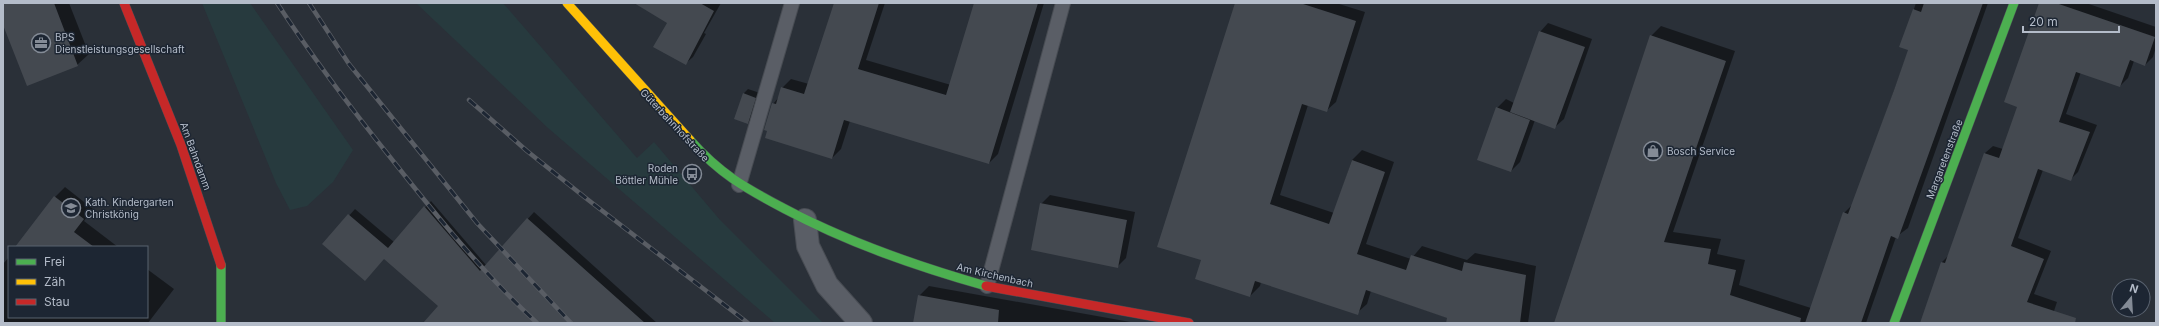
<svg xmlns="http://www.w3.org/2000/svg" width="2159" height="326" font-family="Inter,sans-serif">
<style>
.green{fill:#273a3e}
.shadow{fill:#0007}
.building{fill:#444950}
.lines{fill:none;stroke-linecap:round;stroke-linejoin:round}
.lane-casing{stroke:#484c53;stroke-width:16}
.street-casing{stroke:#484c53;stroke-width:24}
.fast-casing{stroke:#484c53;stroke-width:10}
.slow-casing{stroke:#484c53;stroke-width:10}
.jam-casing{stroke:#484c53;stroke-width:10}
.lane{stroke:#5a5e66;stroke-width:14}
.street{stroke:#5a5e66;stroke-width:22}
.fast{stroke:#4caf50;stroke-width:9}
.slow{stroke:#ffc107;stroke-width:9}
.jam{stroke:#c62828;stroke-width:9}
.rail-casing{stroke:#595d64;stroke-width:4.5}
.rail{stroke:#1d2633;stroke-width:3;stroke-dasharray:9;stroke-linecap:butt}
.labels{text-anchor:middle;stroke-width:3;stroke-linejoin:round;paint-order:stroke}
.poi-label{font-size:10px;fill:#b4bcc9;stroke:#1d2633;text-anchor:start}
.street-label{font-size:10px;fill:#b4bcc9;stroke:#1d2633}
</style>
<rect width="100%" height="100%" fill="#2a3038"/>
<path class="green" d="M202 3H250L353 150 333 182 307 206 290 210 276 183Z
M416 3H503L637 158 654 142 720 220 823 323H775L548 128Z"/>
<path class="shadow" d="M3 3H69L89 54 77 65 3 22Z
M656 3H721L704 33 706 34 693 57 685 64 668 23Z
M835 3H885L866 60 951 85 975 3H1044L998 154 989 163 850 121 841 149 832 158 773 104 779 97 782 88 791 79 809 84Z
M1236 3H1336L1365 12 1336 102 1326 111 1308 105 1280 195 1334 213 1352 160 1362 150 1394 162 1366 244 1411 259 1422 246 1467 260 1475 253 1536 266 1528 323H1455L1448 318 1371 291 1367 304 1357 313 1261 282 1260 286 1250 296 1202 260Z
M1916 3H1988L1908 228 1896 237 1866 323H1555L1651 36 1661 26 1735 51 1673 232 1721 239 1717 254 1745 260 1739 285 1811 308 1844 213 1853 204 1909 49 1901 46Z
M2040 3H2086L2156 27V47L2153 57 2145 65 2134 61 2128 78 2120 86 2081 72 2066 114 2097 125 2078 172 2070 180 2043 170 2018 238 2051 251 2034 294 2057 302 2050 323H1921L1942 262 1948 256 1985 153 1993 146 2003 149 2018 106Z
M1548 23 1592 39 1564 119 1555 127 1535 120 1520 162 1511 171 1497 108 1506 99 1514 103 1540 32Z
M748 89 760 93 752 118 748 123 743 94Z
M65 187 93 209 84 221 118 247H16L55 197Z
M1050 195 1135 212 1126 258 1118 266 1041 204Z
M431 201 486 265 534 212 657 323H425L440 306 385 258 324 244 355 209 394 242Z
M9 257V317H147V269L174 289 148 323H3V264Z
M929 286 1136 323H914L919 296Z"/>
<path class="building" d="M3 3H54L78 66 27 86 3 25Z
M634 3H700L714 11 686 65 653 47 667 23Z
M834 3H879L858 69 946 95 974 3H1038L989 164 844 120 832 159 765 138 767 131 764 130 772 103 776 104 781 87 804 94Z
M1235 3H1300L1356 21 1327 112 1302 104 1270 204 1329 224 1352 160 1385 172 1357 254 1406 270 1411 255 1462 271 1464 262 1526 275 1520 323H1446L1447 318 1366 290 1358 315 1255 281 1250 297 1195 279 1201 260 1157 247Z
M1924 3H1983L1898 239 1891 236 1861 323H1805L1843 212 1848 214 1894 90 1908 50 1899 47 1913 9 1921 12Z
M2039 3H2056L2155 37 2145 66 2130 60 2120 87 2076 72 2059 122 2090 132 2071 181 2038 169 2011 246 2044 259 2027 302 2076 318 2075 323H1920L1941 262 1945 263 1984 153 1999 158 2017 107 2004 102Z
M1539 31 1585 47 1555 129 1510 112Z
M1650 35 1726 61 1664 242 1711 249 1708 264 1736 270 1730 295 1801 318 1800 323H1554Z
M743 93 756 98 748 124 734 119Z
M1496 107 1530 120 1511 172 1477 160Z
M54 196 84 219 74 232 94 247H15Z
M1040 203 1127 220 1118 268 1031 250Z
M424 206 480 271 527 218 645 323H423L438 306 384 259 365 281 322 244 348 214 388 248Z
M918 295 999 310 998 323H913Z"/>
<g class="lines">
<g class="lane-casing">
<path id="lane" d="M739 185 792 3
M987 286 1063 3"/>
</g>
<g class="street-casing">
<path id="street" d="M805 220 808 246 827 285 861 323"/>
</g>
<g class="fast-casing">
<path id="fast" d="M690 140C720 174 745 188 785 209 849 243 916 266 986 286
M221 265V323
M1894 323 2014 3"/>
</g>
<g class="slow-casing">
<path id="slow" d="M567 3 690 140"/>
</g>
<g class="jam-casing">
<path id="jam" d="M124 3 181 145 221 265
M986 286 1189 323"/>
</g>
<use href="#lane" class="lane"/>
<use href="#street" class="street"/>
<use href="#fast" class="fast"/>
<use href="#slow" class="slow"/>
<use href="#jam" class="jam"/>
<g class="rail-casing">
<path id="rail" d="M277 3C313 58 353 111 394 162 439 219 484 274 537 323
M309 3 349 64 477 223 571 323
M469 100 527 151 587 199 748 323"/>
</g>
<use href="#rail" class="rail"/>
</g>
<defs>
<g id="office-ring" transform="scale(1)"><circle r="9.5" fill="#1d2633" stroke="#848b96" stroke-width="1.5"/><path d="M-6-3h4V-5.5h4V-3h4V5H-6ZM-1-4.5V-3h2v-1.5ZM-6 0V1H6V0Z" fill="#848b96"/></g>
<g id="shop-ring" transform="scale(1)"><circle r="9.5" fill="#1d2633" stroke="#848b96" stroke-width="1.5"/><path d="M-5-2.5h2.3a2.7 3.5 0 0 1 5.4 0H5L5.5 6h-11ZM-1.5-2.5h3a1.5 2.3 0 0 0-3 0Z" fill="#848b96"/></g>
<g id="bus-ring" transform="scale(1)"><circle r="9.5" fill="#1d2633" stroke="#848b96" stroke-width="1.5"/><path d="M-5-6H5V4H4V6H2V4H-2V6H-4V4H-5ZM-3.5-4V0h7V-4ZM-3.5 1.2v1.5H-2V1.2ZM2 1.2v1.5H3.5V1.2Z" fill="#848b96"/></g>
<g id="school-ring" transform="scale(1)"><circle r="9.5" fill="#1d2633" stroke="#848b96" stroke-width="1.5"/><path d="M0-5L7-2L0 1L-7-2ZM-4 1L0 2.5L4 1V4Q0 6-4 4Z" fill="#848b96"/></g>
</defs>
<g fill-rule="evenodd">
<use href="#office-ring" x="41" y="43"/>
<use href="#shop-ring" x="1653" y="151"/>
<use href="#bus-ring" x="692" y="174"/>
<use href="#school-ring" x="71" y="208"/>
</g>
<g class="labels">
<g class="poi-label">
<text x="55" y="41">BPS<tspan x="55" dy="12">Dienstleistungsgesellschaft</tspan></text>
<text x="1667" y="155">Bosch Service</text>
<text x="678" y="172" text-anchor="end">Roden<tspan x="678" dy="12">Böttler Mühle</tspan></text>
<text x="85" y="206">Kath. Kindergarten<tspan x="85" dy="12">Christkönig</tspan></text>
</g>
<g class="street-label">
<text transform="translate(675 125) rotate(47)" y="4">Güterbahnhofstraße</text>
<text transform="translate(196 156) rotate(70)" y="4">Am Bahndamm</text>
<text transform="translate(1944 159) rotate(-69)" y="4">Margaretenstraße</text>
<text transform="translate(995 275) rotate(13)" y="4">Am Kirchenbach</text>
</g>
</g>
<rect width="2159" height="326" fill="none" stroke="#b4bcc9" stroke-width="8"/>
<rect x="8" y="246" width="140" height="72" fill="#1d2633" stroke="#59626f"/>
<rect x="16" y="259" width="20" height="6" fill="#4caf50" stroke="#59626f"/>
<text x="44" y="266" font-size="12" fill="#b4bcc9">Frei</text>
<rect x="16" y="279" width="20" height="6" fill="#ffc107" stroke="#59626f"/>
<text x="44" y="286" font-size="12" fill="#b4bcc9">Zäh</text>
<rect x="16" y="299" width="20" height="6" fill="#c62828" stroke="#59626f"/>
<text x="44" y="306" font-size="12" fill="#b4bcc9">Stau</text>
<g transform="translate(2131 298) rotate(18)"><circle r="19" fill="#1d2633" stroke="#59626f"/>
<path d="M0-3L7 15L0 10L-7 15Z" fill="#848b96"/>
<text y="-6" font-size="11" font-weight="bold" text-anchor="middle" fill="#b4bcc9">N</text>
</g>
<path d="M2023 26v6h96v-6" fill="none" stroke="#b4bcc9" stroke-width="2"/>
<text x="2029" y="26" font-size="12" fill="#b4bcc9" stroke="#1d2633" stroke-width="3" paint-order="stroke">20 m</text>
</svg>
